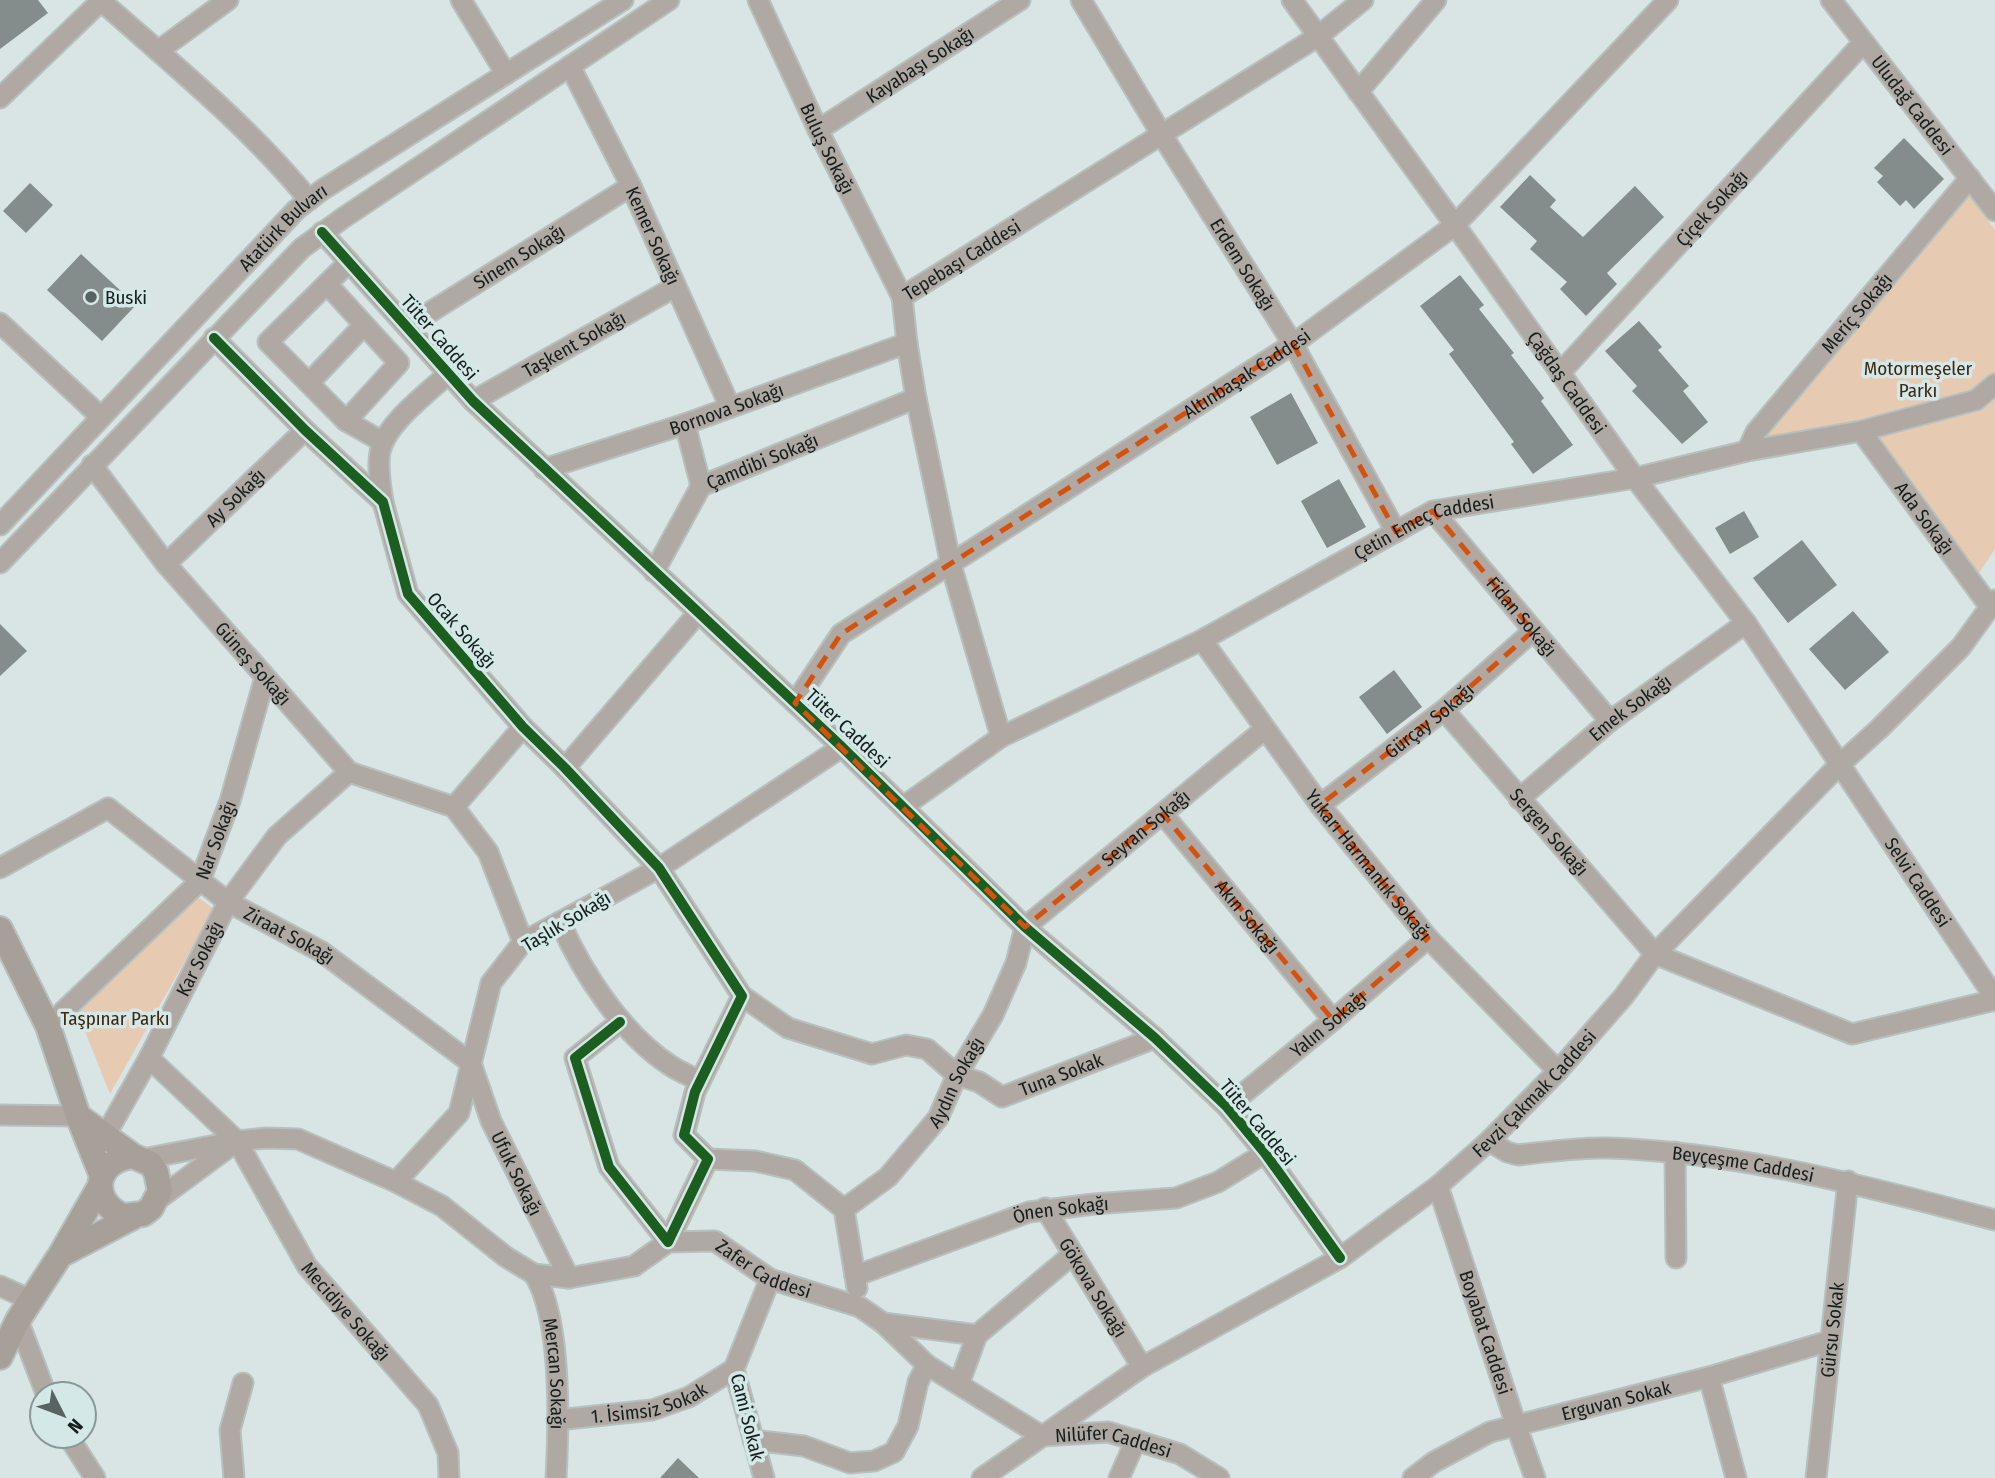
<svg xmlns="http://www.w3.org/2000/svg" width="1995" height="1478" font-family="'Fira Sans Condensed',sans-serif">
<style>
.green{fill:#e7cab2}
.building{fill:#848c8c}
.lines{fill:none;stroke-linecap:round;stroke-linejoin:round}
.minor-casing{stroke:#b7c0bf;stroke-width:23}
.major-casing{stroke:#b7c0bf;stroke-width:28}
.minor{stroke:#b0a9a3;stroke-width:19}
.major{stroke:#a7a099;stroke-width:24}
.cycleway-casing{stroke:#d4e8e8;stroke-width:15}
.cycleway{stroke:#1b5e20;stroke-width:10}
.marked{fill:none;stroke:#d3530e;stroke-width:5;stroke-dasharray:14 9;stroke-linejoin:round}
.poi-dot{fill:#5a6363;stroke:#d4e8e8;stroke-width:2.5}
.labels{text-anchor:middle;stroke-width:7;stroke-linejoin:round;paint-order:stroke}
.street-label{font-size:19px;fill:#161e1d;stroke:#d4e8e8}
.poi-label{font-size:19px;fill:#161e1d;stroke:#d4e8e8;text-anchor:start}
.park-label{font-size:19px;fill:#412611;stroke:#d4e8e8}
</style>
<rect width="100%" height="100%" fill="#d9e4e4"/>
<path class="green" d="M1969 195 1995 230V549L1979 573 1861 431 1760 444Z
M195 895 214 909 110 1094 77 1011Z"/>
<path class="building" d="M0 0H38L48 13 0 49Z
M1904 138 1944 179 1914 209 1906 200 1900 206 1877 182 1883 176 1874 168Z
M1530 175 1556 200 1550 207 1583 237 1635 186 1664 217 1607 273 1617 284 1586 316 1560 289 1567 282 1530 249 1537 241 1500 207Z
M30 183 53 205 26 233 3 211Z
M81 254 136 305 102 341 47 290Z
M1460 275 1484 305 1479 309 1514 353 1511 355 1544 398 1541 401 1573 445 1533 474 1511 444 1514 442 1449 354 1454 350 1420 306Z
M1639 321 1662 347 1658 350 1689 386 1683 391 1708 422 1682 444 1632 391 1637 386 1605 351Z
M1291 393 1318 443 1277 465 1250 417Z
M1339 479 1366 527 1327 548 1301 501Z
M1744 511 1759 537 1730 554 1715 528Z
M1802 540 1837 585 1788 623 1753 578Z
M1853 611 1889 652 1845 690 1809 649Z
M0 624 27 651 0 676Z
M1394 670 1422 707 1387 734 1359 697Z
M678 1458 699 1478H660Z"/>
<g class="lines">
<g class="minor-casing">
<g id="minor">
<path d="M100 0C171 63 249 126 309 200"/>
<path d="M461 0 506 74"/>
<path id="s1" d="M758 0 818 130 902 297"/>
<path id="s2" d="M1081 0 1162 135 1293 344 1396 532"/>
<path id="s3" d="M1292 0 1455 225 1635 478 1746 623 1995 998"/>
<path id="s4" d="M1831 0 1995 211"/>
<path d="M158 51 228 0"/>
<path id="s5" d="M570 66 631 186 730 407"/>
<path d="M1358 92 1436 0"/>
<path d="M0 98 101 1"/>
<path id="s6" d="M818 130 1020 0"/>
<path d="M322 232 473 401 842 747 1025 927 1155 1038 1227 1107 1265 1153 1340 1258"/>
<path d="M349 262 268 342 346 421 383 442"/>
<path d="M327 284 399 363 346 421"/>
<path d="M0 323 101 417"/>
<path id="s7" d="M408 326 631 186"/>
<path d="M214 338 305 430 383 502 408 594 523 727 565 768 659 868 742 996 695 1092 684 1135 708 1159 668 1242 609 1167 575 1058 620 1022"/>
<path id="s8" d="M1560 373 1863 43"/>
<path d="M309 383 364 325"/>
<path id="s9" d="M473 401 675 287"/>
<path d="M685 424 701 486"/>
<path id="s10" d="M1861 431 1990 607"/>
<path id="s11" d="M1747 451 1756 432 1970 178"/>
<path id="s12" d="M92 465 166 564 349 772 454 807"/>
<path id="s13" d="M544 469 685 424 907 343"/>
<path d="M383 502C381 487 377 468 380 452 385 424 428 393 449 373"/>
<path id="s14" d="M1433 511 1610 721"/>
<path id="s15" d="M0 525 296 210 322 190 623 0"/>
<path d="M0 563 302 248 343 218 669 0"/>
<path id="s16" d="M166 564 305 430"/>
<path id="s17" d="M654 572 701 486 916 398"/>
<path id="s18" d="M1202 640 1320 805 1428 938 1558 1071"/>
<path id="s19" d="M795 703 841 634 1293 344 1455 225 1668 0"/>
<path id="s20" d="M1444 710 1655 954 1852 1034 1995 1000"/>
<path id="s21" d="M1001 737 951 565 916 398 907 343 902 297 1317 37 1363 0"/>
<path d="M565 768 698 613"/>
<path id="s22" d="M1519 799 1610 721 1746 623"/>
<path id="s23" d="M1320 805 1444 710 1533 631"/>
<path id="s24" d="M904 806 1001 737 1202 640 1433 511 1635 478 1747 451 1861 431 1976 400 1995 384"/>
<path id="s25" d="M1163 814 1333 1020"/>
<path id="s26" d="M0 868 108 808 228 902 322 952 471 1063 491 1121 569 1278"/>
<path d="M560 922C583 974 623 1035 671 1066 680 1072 691 1076 700 1081"/>
<path id="s27" d="M1025 927 1265 729"/>
<path d="M523 942 488 852 454 807 523 727"/>
<path id="s28" d="M742 996 788 1028 872 1054 906 1045 927 1049 957 1075 979 1082 1002 1097 1155 1038"/>
<path id="s29" d="M48 1026 200 881 230 801 265 677"/>
<path id="s30" d="M149 1058 237 1141 307 1266 428 1405 448 1453 449 1478"/>
<path id="s31" d="M1227 1107 1333 1020 1428 938"/>
<path d="M0 1115 78 1116"/>
<path id="s32" d="M105 1136 149 1058 228 902 277 836 349 772"/>
<path id="s33" d="M1489 1141 1507 1152 1518 1155C1547 1152 1578 1147 1608 1148 1738 1152 1870 1187 1995 1220"/>
<path d="M1675 1152 1676 1258"/>
<path id="s34" d="M143 1159 237 1141 266 1138 298 1139 396 1182 442 1206 506 1257 534 1274 569 1278 634 1266 668 1242 715 1241 770 1279 860 1307 883 1323 927 1365 1042 1436 1108 1432 1180 1454 1219 1478"/>
<path d="M708 1159 755 1161 795 1170 844 1209 857 1288"/>
<path d="M396 1182 459 1113 491 983 523 942 659 868 842 747"/>
<path id="s35" d="M1438 1186 1516 1425 1535 1478"/>
<path d="M157 1200 233 1144"/>
<path id="s36" d="M1045 1208 1142 1367"/>
<path id="s37" d="M844 1209 888 1177 938 1118 957 1075 993 1015 1016 963 1025 927"/>
<path id="s38" d="M534 1274C562 1320 559 1423 556 1478"/>
<path id="s39" d="M855 1276 1029 1212 1094 1204 1176 1198 1218 1182 1265 1153"/>
<path d="M0 1286 31 1300"/>
<path d="M18 1320 46 1394"/>
<path d="M883 1323 977 1335"/>
<path d="M1709 1377 1736 1478"/>
<path d="M959 1384 977 1335 1073 1254"/>
<path id="s40" d="M557 1420 652 1410 689 1397 734 1369"/>
<path d="M68 1436 95 1478"/>
<path d="M753 1440 804 1446 850 1463 874 1461 894 1452 908 1426 918 1382 927 1365"/>
<path d="M234 1478 230 1430 243 1383"/>
<path d="M764 1478 734 1369 770 1279"/>
<path id="s41" d="M982 1478 1142 1367 1340 1258 1438 1186 1489 1141 1558 1071 1624 996 1655 954 1839 765 1879 729 1961 647 1995 600"/>
<path d="M1119 1478 1136 1440"/>
<path id="s42" d="M1413 1478 1434 1462 1490 1432 1709 1377 1829 1341"/>
<path id="s43" d="M1816 1478 1848 1181"/>
</g>
</g>
<g class="major-casing">
<path id="major" d="M0 929 48 1026 78 1116 102 1176
M78 1116 133 1156 151 1164 156 1172 160 1191 151 1208 143 1214 123 1216C88 1200 95 1160 133 1156
M62 1254 133 1217
M0 1357 18 1320 61 1254 100 1186"/>
</g>
<use href="#minor" class="minor"/>
<use href="#major" class="major"/>
<g class="cycleway-casing">
<path id="cycleway" d="M322 232 473 401 842 747 1025 927 1155 1038 1227 1107 1265 1153 1340 1258
M214 338 305 430 383 502 408 594 523 727 565 768 659 868 742 996 695 1092 684 1135 708 1159 668 1242 609 1167 575 1058 620 1022"/>
</g>
<use href="#cycleway" class="cycleway"/>
</g>
<path class="marked" d="M1293 344 1396 532 1433 511 1533 631 1444 710 1320 805 1428 938 1333 1020 1163 814 1025 927 795 703 841 634Z"/>
<circle class="poi-dot" cx="91" cy="297" r="7"/>
<g class="labels">
<g class="street-label">
<text dy="7" stroke="none"><textPath href="#s6" startOffset="121">Kayabaşı Sokağı</textPath></text>
<text dy="7" stroke="none"><textPath href="#s4" startOffset="133">Uludağ Caddesi</textPath></text>
<text dy="7" stroke="none"><textPath href="#s1" startOffset="164">Buluş Sokağı</textPath></text>
<text dy="7" stroke="none"><textPath href="#s8" startOffset="224">Çiçek Sokağı</textPath></text>
<text dy="7" stroke="none"><textPath href="#s15" startOffset="411">Atatürk Bulvarı</textPath></text>
<text dy="7" stroke="none"><textPath href="#s5" startOffset="189">Kemer Sokağı</textPath></text>
<text dy="7" stroke="none"><textPath href="#s7" startOffset="131">Sinem Sokağı</textPath></text>
<text dy="7" stroke="none"><textPath href="#s21" startOffset="522">Tepebaşı Caddesi</textPath></text>
<text dy="7" stroke="none"><textPath href="#s2" startOffset="310">Erdem Sokağı</textPath></text>
<text dy="7" stroke="none"><textPath href="#s11" startOffset="177">Meriç Sokağı</textPath></text>
<text transform="translate(440 337) rotate(49)" y="7">Tüter Caddesi</text>
<text dy="7" stroke="none"><textPath href="#s9" startOffset="116">Taşkent Sokağı</textPath></text>
<text dy="7" stroke="none"><textPath href="#s19" startOffset="565">Altınbaşak Caddesi</textPath></text>
<text dy="7" stroke="none"><textPath href="#s3" startOffset="471">Çağdaş Caddesi</textPath></text>
<text dy="7" stroke="none"><textPath href="#s13" startOffset="192">Bornova Sokağı</textPath></text>
<text dy="7" stroke="none"><textPath href="#s17" startOffset="164">Çamdibi Sokağı</textPath></text>
<text dy="7" stroke="none"><textPath href="#s16" startOffset="96">Ay Sokağı</textPath></text>
<text dy="7" stroke="none"><textPath href="#s10" startOffset="108">Ada Sokağı</textPath></text>
<text dy="7" stroke="none"><textPath href="#s24" startOffset="593">Çetin Emeç Caddesi</textPath></text>
<text dy="7" stroke="none"><textPath href="#s14" startOffset="138">Fidan Sokağı</textPath></text>
<text transform="translate(462 630) rotate(49)" y="7">Ocak Sokağı</text>
<text dy="7" stroke="none"><textPath href="#s12" startOffset="256">Güneş Sokağı</textPath></text>
<text dy="7" stroke="none"><textPath href="#s22" startOffset="144">Emek Sokağı</textPath></text>
<text dy="7" stroke="none"><textPath href="#s23" startOffset="138">Gürçay Sokağı</textPath></text>
<text transform="translate(848 728) rotate(43)" y="7">Tüter Caddesi</text>
<text dy="7" stroke="none"><textPath href="#s27" startOffset="156">Seyran Sokağı</textPath></text>
<text dy="7" stroke="none"><textPath href="#s20" startOffset="161">Sergen Sokağı</textPath></text>
<text dy="7" stroke="none"><textPath href="#s29" startOffset="254">Nar Sokağı</textPath></text>
<text dy="7" stroke="none"><textPath href="#s18" startOffset="280">Yukarı Harmanlık Sokağı</textPath></text>
<text dy="7" stroke="none"><textPath href="#s3" startOffset="1082">Selvi Caddesi</textPath></text>
<text dy="7" stroke="none"><textPath href="#s25" startOffset="133">Akın Sokağı</textPath></text>
<text transform="translate(566 921) rotate(-31)" y="7">Taşlık Sokağı</text>
<text dy="7" stroke="none"><textPath href="#s26" startOffset="346">Ziraat Sokağı</textPath></text>
<text dy="7" stroke="none"><textPath href="#s32" startOffset="201">Kar Sokağı</textPath></text>
<text dy="7" stroke="none"><textPath href="#s31" startOffset="131">Yalın Sokağı</textPath></text>
<text dy="7" stroke="none"><textPath href="#s28" startOffset="354">Tuna Sokak</textPath></text>
<text dy="7" stroke="none"><textPath href="#s37" startOffset="172">Aydın Sokağı</textPath></text>
<text dy="7" stroke="none"><textPath href="#s41" startOffset="676">Fevzi Çakmak Caddesi</textPath></text>
<text transform="translate(1258 1122) rotate(50)" y="7">Tüter Caddesi</text>
<text dy="7" stroke="none"><textPath href="#s33" startOffset="259">Beyçeşme Caddesi</textPath></text>
<text dy="7" stroke="none"><textPath href="#s26" startOffset="688">Ufuk Sokağı</textPath></text>
<text dy="7" stroke="none"><textPath href="#s39" startOffset="217">Önen Sokağı</textPath></text>
<text dy="7" stroke="none"><textPath href="#s34" startOffset="677">Zafer Caddesi</textPath></text>
<text dy="7" stroke="none"><textPath href="#s36" startOffset="93">Gökova Sokağı</textPath></text>
<text dy="7" stroke="none"><textPath href="#s30" startOffset="324">Mecidiye Sokağı</textPath></text>
<text dy="7" stroke="none"><textPath href="#s43" startOffset="149">Gürsu Sokak</textPath></text>
<text dy="7" stroke="none"><textPath href="#s35" startOffset="154">Boyabat Caddesi</textPath></text>
<text dy="7" stroke="none"><textPath href="#s38" startOffset="103">Mercan Sokağı</textPath></text>
<text dy="7" stroke="none"><textPath href="#s40" startOffset="94">1. İsimsiz Sokak</textPath></text>
<text dy="7" stroke="none"><textPath href="#s42" startOffset="220">Erguvan Sokak</textPath></text>
<text transform="translate(748 1417) rotate(76)" y="7">Cami Sokak</text>
<text dy="7" stroke="none"><textPath href="#s34" startOffset="1078">Nilüfer Caddesi</textPath></text>
</g>
<g class="poi-label">
<text x="105" y="304">Buski</text>
</g>
<g class="park-label">
<text x="1918" y="375">Motormeşeler<tspan x="1918" dy="22">Parkı</tspan></text>
<text x="115" y="1025">Taşpınar Parkı</text>
</g>
</g>
<g transform="translate(63 1415) rotate(132)"><circle r="33" fill="#d4e8e8" stroke="#889797" stroke-width="2"/>
<path d="M0-5L12 26L0 18L-12 26Z" fill="#5a6363"/>
<text y="-10" font-size="19" font-weight="bold" text-anchor="middle" fill="#161e1d">N</text>
</g>
</svg>
